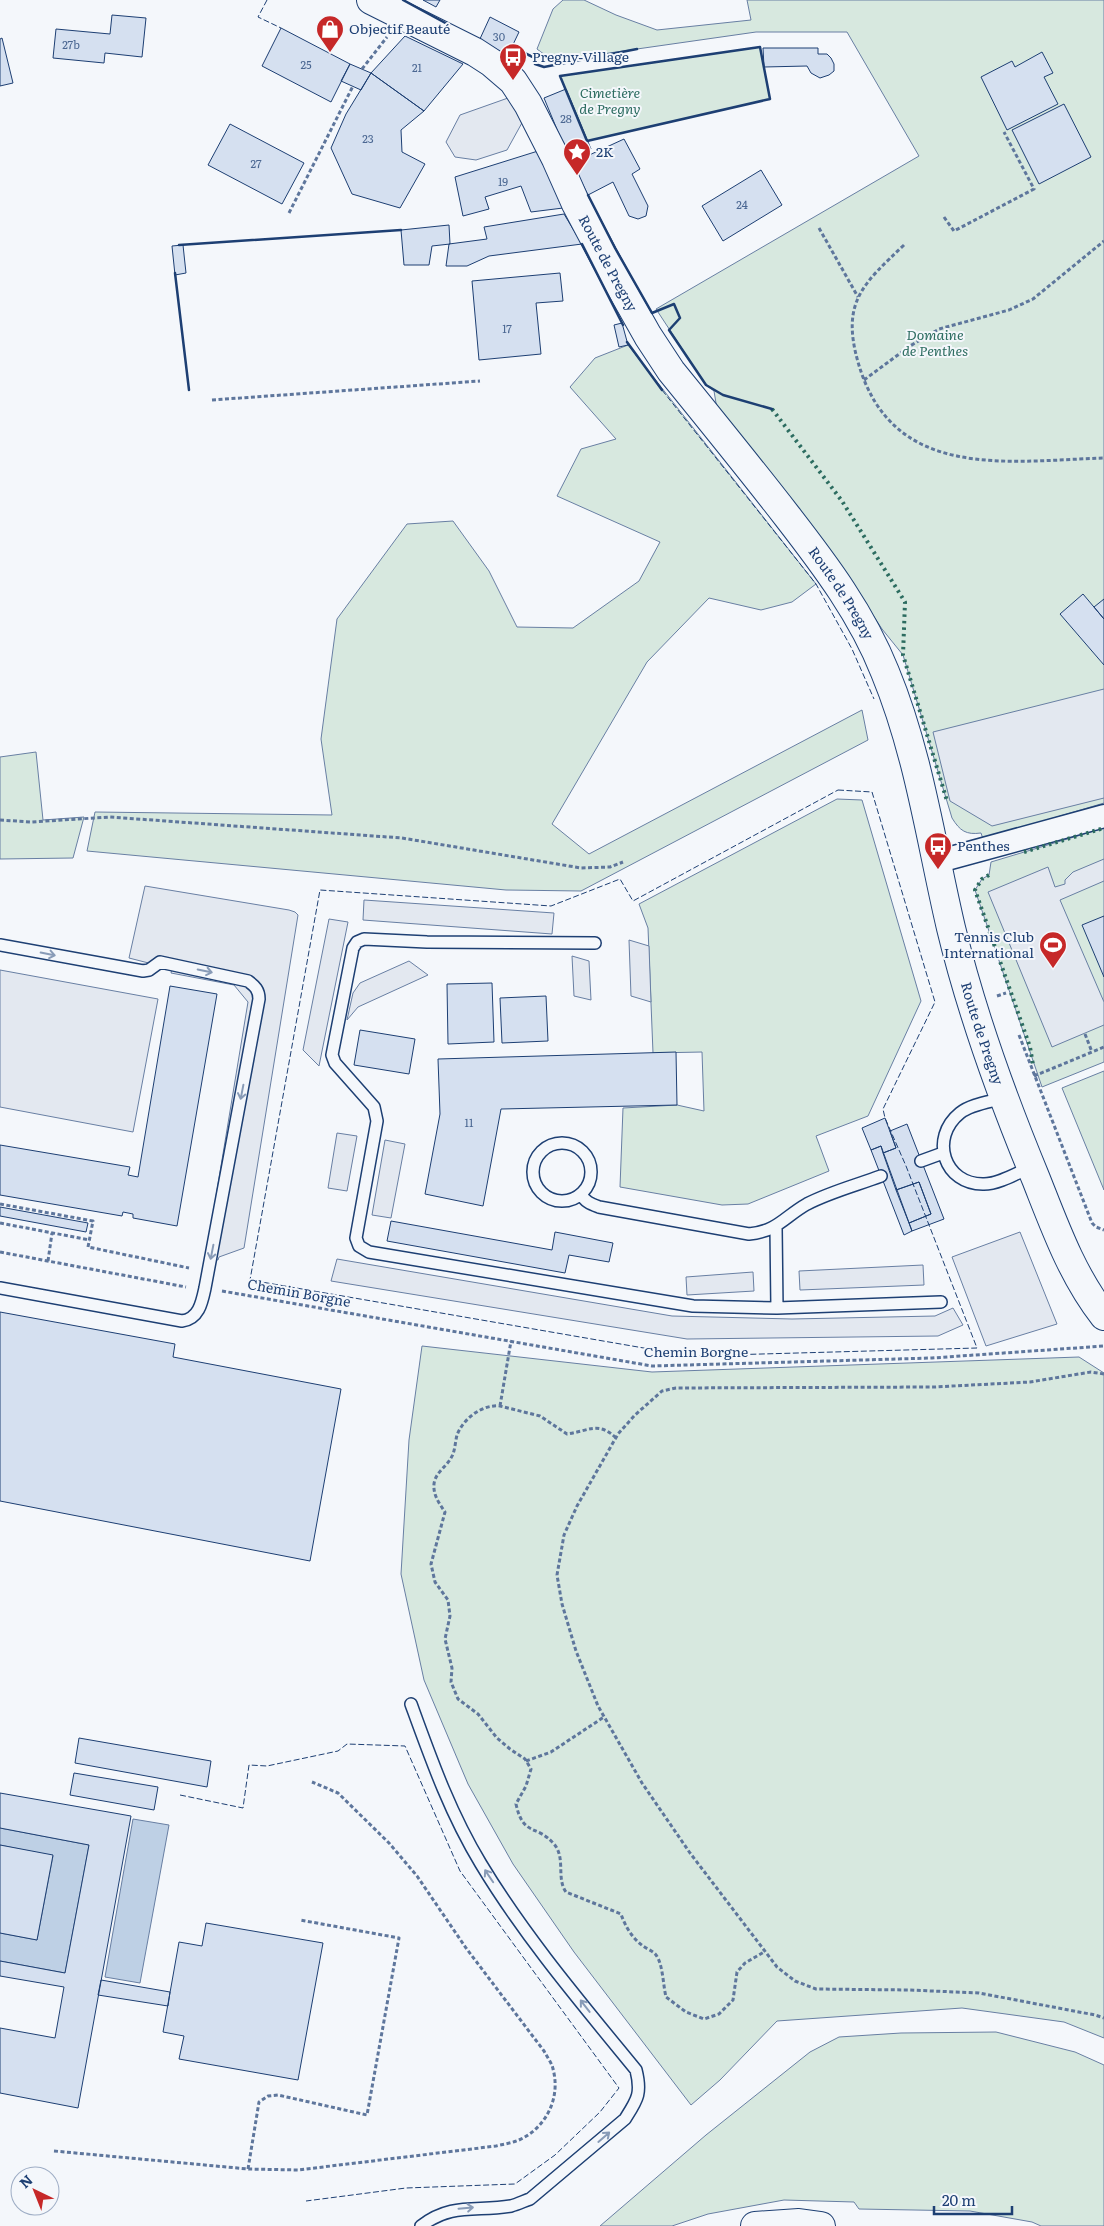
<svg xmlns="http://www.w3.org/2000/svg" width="1104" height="2226" font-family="Literata,serif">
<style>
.green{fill:#d7e8df;stroke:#687fa3}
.parking{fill:#e3e8f0;stroke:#687fa3}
.water{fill:#bed0e5;stroke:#687fa3}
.building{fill:#d5e0f0;stroke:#1d3f73}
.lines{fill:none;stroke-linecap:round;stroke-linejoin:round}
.lane-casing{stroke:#1d3f73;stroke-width:14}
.street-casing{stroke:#1d3f73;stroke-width:25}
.secondary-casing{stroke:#1d3f73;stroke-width:30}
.primary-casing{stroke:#1d3f73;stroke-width:30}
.path{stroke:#5e769c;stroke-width:3;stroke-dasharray:4 2.5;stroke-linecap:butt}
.lane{stroke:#f4f7fb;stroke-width:11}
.street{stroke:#f4f7fb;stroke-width:22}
.secondary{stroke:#f4f7fb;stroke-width:28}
.primary{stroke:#f4f7fb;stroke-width:28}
.hedge{stroke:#2c6c60;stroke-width:4;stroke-dasharray:2.5 4;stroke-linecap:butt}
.fence{stroke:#1d3f73;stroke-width:1;stroke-dasharray:6 2.5;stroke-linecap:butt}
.wall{stroke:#1d3f73;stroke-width:2.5}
.oneway{stroke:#889bb7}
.labels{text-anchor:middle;stroke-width:4;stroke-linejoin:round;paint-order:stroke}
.number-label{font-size:11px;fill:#4b6792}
.poi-label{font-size:14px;fill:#1d3f73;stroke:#f4f7fb;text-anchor:start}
.park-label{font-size:14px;font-style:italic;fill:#2c6c60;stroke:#f4f7fb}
.street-label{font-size:14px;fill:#1d3f73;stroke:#f4f7fb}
</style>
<rect width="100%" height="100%" fill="#f4f7fb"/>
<path class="green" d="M563 0H584L616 15 657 30 751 20 747 0H1104V803L983 839 981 833C966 835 960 831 952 818L903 655 882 629 838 562 717 409 714 391 706 385 656 309 919 156 847 32H756L553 61 537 49 553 9Z
M760 47 770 99 587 141 560 76Z
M628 345 816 584 792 602 761 610 709 598 647 662 552 824 589 854 862 710 868 740 581 891 506 890 87 851 95 812 332 815 321 739 337 619 407 524 453 521 489 571 517 627 573 628 639 581 660 542 557 496 581 449 616 439 570 387 595 358Z
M36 752 43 820 84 817 73 858 0 859V757Z
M837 799 862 800 921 1001 868 1116 816 1136 829 1171 748 1204 722 1205 620 1187 623 1108 677 1105 704 1111 702 1052 653 1053 648 928 639 904Z
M1104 828V1062L1042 1087 975 890 982 879 989 875 991 862Z
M1104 1071V1190L1062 1088Z
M422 1346 652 1372 1079 1357 1104 1373V2038L1064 2022 962 2008 777 2021 720 2080 691 2105 574 1952 513 1864 468 1784 424 1680 401 1574 409 1440Z
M996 2032 1075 2052 1104 2065V2226H1041L1032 2222 970 2211 859 2209 854 2202 784 2200 708 2214 672 2226H600L706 2135 810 2052 839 2037 901 2033Z"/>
<path class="parking" d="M508 98 523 121 507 150 476 160 455 157 446 142 460 115Z
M1104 689V798L992 826 950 801 933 732Z
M1104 859V881L1060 900 1104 1002V1025L1052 1047 988 892 1048 867 1055 887 1065 884V880L1073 872Z
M145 886 289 910 295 912 298 915 244 1248 219 1257 218 1260 206 1257 248 1002 234 985 171 973 172 969 129 958Z
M364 900 554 913 552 934 363 920Z
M329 919 348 922 319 1066 303 1050Z
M629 940 649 946 651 1002 631 996Z
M572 956 589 961 591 1000 574 996Z
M409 961 428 975 358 1007 347 1020 353 993 360 983Z
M0 970 158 999 133 1132 0 1107Z
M337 1133 357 1136 347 1191 328 1188Z
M385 1140 405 1144 391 1218 372 1215Z
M1020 1232 1057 1324 986 1346 952 1257Z
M337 1259 672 1316 792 1319 935 1316 953 1308 963 1325 938 1336 687 1339 331 1281Z
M923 1265 924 1285 800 1290 799 1271Z
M753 1272 754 1291 687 1295 686 1277Z"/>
<path class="water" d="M133 1819 169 1825 140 1983 105 1977Z
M0 1828 89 1845 65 1973 0 1961V1933L37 1940 53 1856 0 1845Z"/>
<path class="building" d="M423 0H440L436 7Z
M112 15 146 18 142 57 105 53 104 63 53 58 56 29 110 34Z
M490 17 519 32 508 55 479 41Z
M281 28 350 64 331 102 262 66Z
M405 36 463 64 424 111 371 73Z
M2 38 13 83 0 86V39Z
M763 48H818V54H827L831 58 834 64V71L829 75 820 78 811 73 807 66 764 67Z
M1042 52 1053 73 1044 77 1058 104 1007 130 981 77 1012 61 1015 67Z
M350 64 371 73 361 90 341 81Z
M371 73 424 111 401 130 402 152 425 164 400 208 352 194 331 148 346 114Z
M566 89 591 149 568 156 544 98Z
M1064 104 1091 157 1039 184 1012 130Z
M230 124 304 163 282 204 208 165Z
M624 139 640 169 632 174 648 206 646 216 638 219 629 216 613 182 588 195 572 163Z
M538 151 563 208 531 212 521 186 485 197 489 209 463 216 455 177Z
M761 170 782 205 723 241 702 206Z
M564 214 582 244 489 256 467 266H446L449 244 487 239 484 227Z
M449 225 450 244 432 246 429 265H404L401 230Z
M183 245 186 273 175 275 172 246Z
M560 273 563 301 536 303 541 354 479 360 472 281Z
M622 323 628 345 619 347 614 325Z
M1083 594 1104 619V665L1060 614Z
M1104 599V619L1094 607Z
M1104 916V977L1082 925Z
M492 983 494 1042 448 1044 447 984Z
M170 986 217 994 177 1226 133 1218V1214L123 1212 122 1216 0 1195V1145L130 1167 128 1175 138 1177Z
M546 996 548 1041 502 1043 500 998Z
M360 1030 415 1039 409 1074 354 1065Z
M676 1052 677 1105 501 1109 483 1206 425 1194 440 1114 438 1059Z
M885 1118 896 1148 883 1153 881 1146 871 1150 862 1128Z
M907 1124 944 1219 912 1231 909 1223 931 1214 919 1182 896 1190 883 1153 896 1148 890 1131Z
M881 1146 912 1231 904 1235 871 1150Z
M919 1182 931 1214 909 1223 896 1190Z
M0 1207 88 1223 86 1232 0 1216Z
M391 1221 552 1250 555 1232 613 1243 609 1262 569 1255 565 1273 387 1241Z
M0 1312 175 1344 173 1357 341 1389 310 1561 0 1501Z
M79 1738 211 1761 207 1787 75 1763Z
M74 1773 158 1787 154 1810 70 1795Z
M0 1793 131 1816 78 2108 0 2093V2028L55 2038 64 1987 0 1976V1961L65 1973 89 1845 0 1828Z
M0 1845 53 1855 37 1940 0 1933Z
M206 1923 323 1943 298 2080 179 2059 184 2036 163 2032 179 1942 202 1946Z
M101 1980 170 1992 168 2006 98 1995Z"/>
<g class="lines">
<g class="lane-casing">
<path id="lane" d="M595 943 427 942 364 939 357 942 353 948 332 1055 335 1063 374 1107 377 1121 356 1238 359 1246 369 1252 693 1306 777 1308 941 1302
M0 945 143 971 149 970 160 962 248 981C255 986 259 990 259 999L205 1288C202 1302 199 1319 182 1321L0 1288
M1004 1098C990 1102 971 1104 960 1113 929 1138 944 1185 984 1184 999 1184 1017 1173 1031 1167
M533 1172a29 29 0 1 1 58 0a29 29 0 1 1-58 0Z
M921 1161 943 1153
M581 1194C585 1202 591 1204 599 1207L749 1234C778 1231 784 1217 807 1204 830 1192 857 1185 881 1176
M776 1227 777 1308
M411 1704C431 1759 450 1813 481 1864 525 1937 582 2004 636 2070 642 2094 637 2100 625 2119L530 2199C524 2201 518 2204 511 2206 477 2212 452 2202 421 2226"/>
</g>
<g class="street-casing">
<path id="street" d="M936 862 1104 816"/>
</g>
<g class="secondary-casing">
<g id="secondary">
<path id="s1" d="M371 0 475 52 492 63 513 81 528 104 556 159 576 204 617 281 648 336 671 371C710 419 749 467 787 516 825 565 862 614 885 672 919 754 931 843 951 928 972 1015 1002 1097 1036 1179 1055 1227 1072 1275 1104 1316"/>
</g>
</g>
<g class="primary-casing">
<path id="primary" d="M755 2226 799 2223 821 2226"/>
</g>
<path class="path" d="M362 69 387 37
M289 213 353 86
M944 217 954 231 1034 189 1004 132
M819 228 858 297
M904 245C863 284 841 302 858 362 892 482 1007 461 1104 458
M864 380 910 346 939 329 1009 310 1033 299 1104 241
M212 400 480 381
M0 820 31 822 110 817 402 838 581 868 610 867 623 862
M997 996 1006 993
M1085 1034 1092 1052
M1019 1035 1092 1223 1096 1227 1104 1230
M1034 1076 1104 1047
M0 1204 93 1221 88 1247 189 1268
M0 1223 90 1240
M0 1252 186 1287
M48 1261 52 1233
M222 1291 652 1366 932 1358 1104 1346
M1104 1374 1091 1372 1030 1382 934 1387 676 1388 662 1391 635 1415 618 1434 577 1506 564 1535 557 1575 562 1604 576 1651 598 1706 642 1783 690 1853 777 1967 795 1981 816 1989 909 1990 979 1993 1095 2015 1104 2018
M500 1406 511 1341
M616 1438C599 1421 588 1431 567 1434L540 1416 500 1406C482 1404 463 1419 457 1435 455 1443 455 1452 451 1458 446 1467 435 1473 434 1484 433 1495 439 1503 445 1512L431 1564 435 1582 448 1600 450 1616 445 1639 452 1668 451 1682 458 1699 478 1714 497 1738 510 1749 525 1759 531 1769 526 1786 516 1804C523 1837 537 1824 554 1844 566 1858 556 1878 566 1892L621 1914C625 1926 632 1938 643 1946 647 1949 653 1951 656 1955 663 1964 663 1985 666 1997L686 2012 704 2019 719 2014 733 2000 737 1972 745 1963 764 1952
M526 1761 551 1752 604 1717
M54 2151 248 2169 298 2170 496 2146C504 2144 512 2143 519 2140 546 2128 561 2098 553 2069 552 2063 547 2057 544 2051L466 1948 417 1876 389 1843 338 1793 312 1782
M248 2169 259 2102 268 2096 278 2095 367 2115 399 1938 300 1920"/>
<use href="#lane" class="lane"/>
<use href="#street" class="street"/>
<use href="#secondary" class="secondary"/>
<use href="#primary" class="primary"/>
<path class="hedge" d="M772 409 842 501 905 602 903 655 947 801
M1024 852 1104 828
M989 875 982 879 975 890 1030 1047 1033 1065"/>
<path class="fence" d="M267 0 258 17 281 28
M662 390 816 584 852 649 874 699
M838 790 872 792 935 1002 883 1109 885 1118 906 1166 977 1348 690 1356 250 1280 320 890 551 906 620 879 633 901Z
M180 1795 243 1808 249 1765 267 1766 338 1751 347 1744 405 1746 460 1871 619 2088 600 2112 555 2155 515 2184 406 2188 306 2201"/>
<path class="wall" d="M403 0 449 25
M512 47 537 59 535 64 544 67 637 49
M760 47 770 99 587 141 560 76Z
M588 195 615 248 652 313 674 304 680 318 669 330 706 385 723 395 772 409
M582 244 623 325
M179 245 401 230
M175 273 189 390
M627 342 662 390"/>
</g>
<defs><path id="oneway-shaft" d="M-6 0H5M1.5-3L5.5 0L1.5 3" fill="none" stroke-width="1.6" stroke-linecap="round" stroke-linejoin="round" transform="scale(1.25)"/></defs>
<g class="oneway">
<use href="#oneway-shaft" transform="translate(48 954) rotate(11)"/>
<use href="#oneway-shaft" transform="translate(205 971) rotate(12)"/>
<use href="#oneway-shaft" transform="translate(242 1092) rotate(101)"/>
<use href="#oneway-shaft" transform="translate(212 1252) rotate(101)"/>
<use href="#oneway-shaft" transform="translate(489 1876) rotate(-124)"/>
<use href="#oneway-shaft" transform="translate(585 2006) rotate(-128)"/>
<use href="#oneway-shaft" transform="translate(604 2137) rotate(-41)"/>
<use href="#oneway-shaft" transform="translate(466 2208) rotate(-5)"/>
</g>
<defs>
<g id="shop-pin" transform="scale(1.4375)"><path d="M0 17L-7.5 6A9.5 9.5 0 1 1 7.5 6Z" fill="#c62828" stroke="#f4f7fb"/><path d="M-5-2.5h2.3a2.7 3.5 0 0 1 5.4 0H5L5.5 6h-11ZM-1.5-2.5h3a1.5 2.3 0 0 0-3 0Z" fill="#fff"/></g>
<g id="bus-pin" transform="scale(1.4375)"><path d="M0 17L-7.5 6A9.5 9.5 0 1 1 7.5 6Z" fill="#c62828" stroke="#f4f7fb"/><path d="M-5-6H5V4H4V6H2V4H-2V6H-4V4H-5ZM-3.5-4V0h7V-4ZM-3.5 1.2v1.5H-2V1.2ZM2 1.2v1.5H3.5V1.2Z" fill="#fff"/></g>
<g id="sight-pin" transform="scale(1.4375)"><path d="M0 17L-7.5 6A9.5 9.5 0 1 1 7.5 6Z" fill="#c62828" stroke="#f4f7fb"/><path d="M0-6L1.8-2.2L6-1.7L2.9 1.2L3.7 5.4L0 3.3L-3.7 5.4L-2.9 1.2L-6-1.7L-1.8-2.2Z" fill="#fff"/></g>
<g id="stadium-pin" transform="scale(1.4375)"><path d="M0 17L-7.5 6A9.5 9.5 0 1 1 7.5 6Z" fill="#c62828" stroke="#f4f7fb"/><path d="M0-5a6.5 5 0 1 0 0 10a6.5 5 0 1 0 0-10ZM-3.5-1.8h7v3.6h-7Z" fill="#fff"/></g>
</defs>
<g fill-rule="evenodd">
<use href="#shop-pin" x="330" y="29"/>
<use href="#bus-pin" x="513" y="57"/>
<use href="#sight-pin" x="577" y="152"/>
<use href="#bus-pin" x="938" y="846"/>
<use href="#stadium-pin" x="1053" y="945"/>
</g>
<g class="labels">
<g class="number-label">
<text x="499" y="41">30</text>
<text x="71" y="49">27b</text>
<text x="306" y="69">25</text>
<text x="417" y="72">21</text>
<text x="566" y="123">28</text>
<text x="368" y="143">23</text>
<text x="256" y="168">27</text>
<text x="503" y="186">19</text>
<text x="742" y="209">24</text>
<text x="507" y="333">17</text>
<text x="469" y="1127">11</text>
</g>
<g class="poi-label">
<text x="349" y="34">Objectif Beauté</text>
<text x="532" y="62">Pregny-Village</text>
<text x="596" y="157">2K</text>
<text x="957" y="851">Penthes</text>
<text x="1034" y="942" text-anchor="end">Tennis Club<tspan x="1034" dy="16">International</tspan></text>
</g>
<g class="park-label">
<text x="610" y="98">Cimetière<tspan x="610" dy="16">de Pregny</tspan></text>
<text x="935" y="340">Domaine<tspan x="935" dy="16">de Penthes</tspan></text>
</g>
<g class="street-label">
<text dy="5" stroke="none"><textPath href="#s1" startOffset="370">Route de Pregny</textPath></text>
<text dy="5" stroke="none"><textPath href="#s1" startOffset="775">Route de Pregny</textPath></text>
<text dy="5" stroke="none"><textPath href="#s1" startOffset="1240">Route de Pregny</textPath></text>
<text transform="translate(299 1293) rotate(10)" y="5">Chemin Borgne</text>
<text x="696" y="1357">Chemin Borgne</text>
</g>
</g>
<g transform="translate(35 2191) rotate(317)"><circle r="24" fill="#f4f7fb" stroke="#9eadc5"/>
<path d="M0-4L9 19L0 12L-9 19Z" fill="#c62828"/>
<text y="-8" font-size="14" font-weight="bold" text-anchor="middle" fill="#1d3f73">N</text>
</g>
<path d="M934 2206v8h78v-8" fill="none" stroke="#1d3f73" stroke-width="2.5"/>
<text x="942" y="2206" font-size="15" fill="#1d3f73" stroke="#f4f7fb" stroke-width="4" paint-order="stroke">20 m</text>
</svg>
